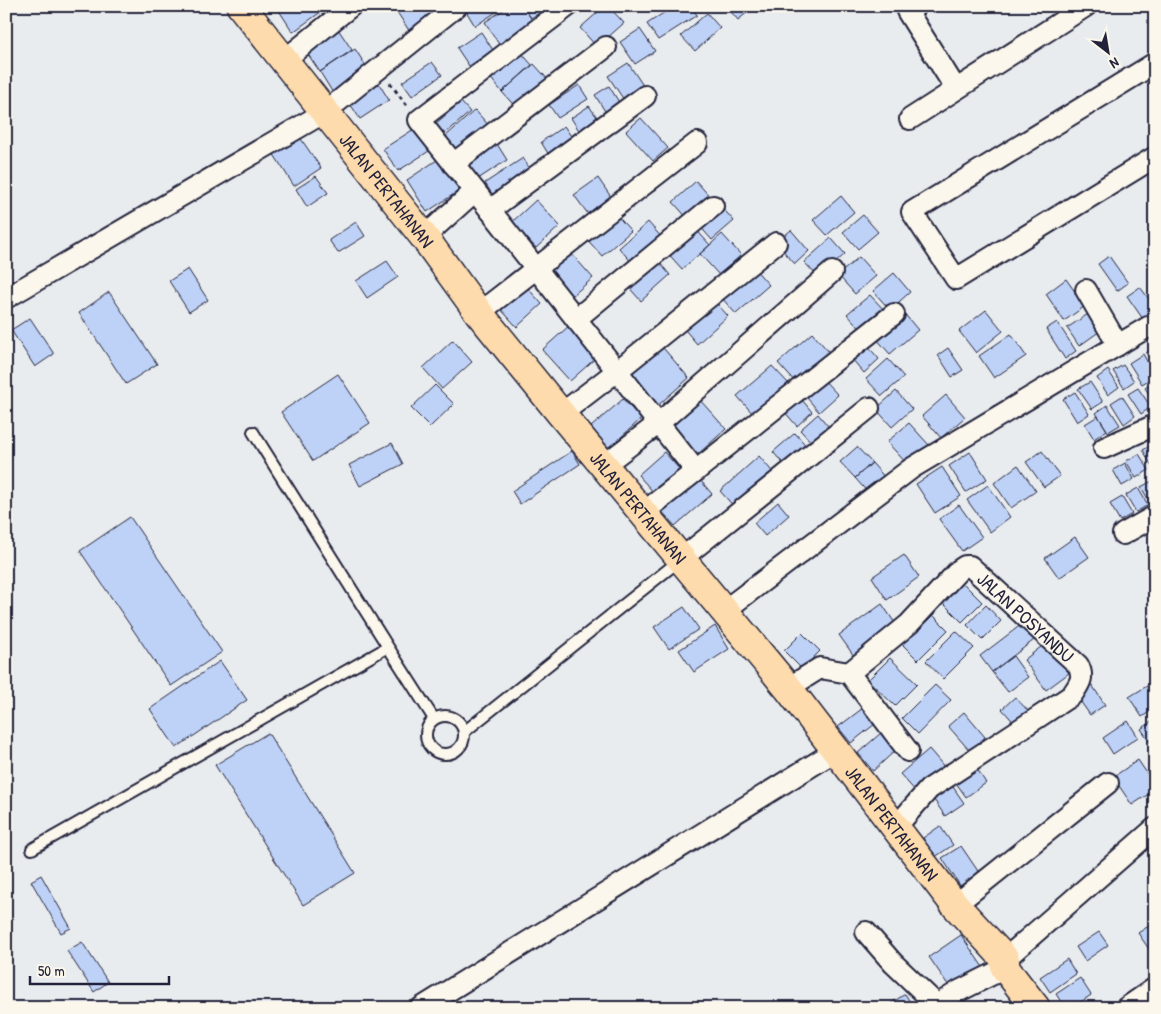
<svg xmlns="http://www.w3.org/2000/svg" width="1161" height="1014" font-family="'Patrick Hand',sans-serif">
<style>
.building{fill:#bed2f7;stroke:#22223b}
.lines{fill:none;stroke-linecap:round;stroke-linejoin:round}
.service-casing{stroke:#22223b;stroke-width:14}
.minor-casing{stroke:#22223b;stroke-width:24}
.primary-casing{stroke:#22223b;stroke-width:31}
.path{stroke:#22223b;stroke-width:3;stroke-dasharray:4 4;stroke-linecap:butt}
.service{stroke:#fbf7ec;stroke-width:10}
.minor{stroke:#fbf7ec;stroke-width:20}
.primary{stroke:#fedbac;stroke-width:28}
.labels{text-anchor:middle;stroke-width:4.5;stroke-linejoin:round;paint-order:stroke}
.street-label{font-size:19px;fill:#22223b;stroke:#fbf7ec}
</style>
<rect width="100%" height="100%" fill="#e9ecef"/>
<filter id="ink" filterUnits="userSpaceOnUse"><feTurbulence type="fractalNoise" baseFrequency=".02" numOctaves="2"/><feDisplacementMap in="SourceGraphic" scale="10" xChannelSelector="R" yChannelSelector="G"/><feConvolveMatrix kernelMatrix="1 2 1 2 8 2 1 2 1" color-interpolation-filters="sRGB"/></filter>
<g filter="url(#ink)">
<path class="building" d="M276 6H329L293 32Z
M406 6H438L441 11 410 32 397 12Z
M463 6H505L475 26Z
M509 6H523L534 23 500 46 485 22Z
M523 6H548L549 7 531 18Z
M605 6H608L624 23 597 47 580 28Z
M674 6H691L697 15 658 40 647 24Z
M726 6H755L738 20Z
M707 13 720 28 695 51 681 36Z
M338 29 352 50 320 72 305 50Z
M640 29 655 51 635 64 620 42Z
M481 32 493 50 469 66 457 48Z
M355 49 368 69 333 93 320 72Z
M519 50 532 65 502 92 489 76Z
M432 62 442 75 412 96 402 82Z
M628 63 646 90 626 103 608 76Z
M534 64 551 83 519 111 502 92Z
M376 79 389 100 360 119 347 99Z
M579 85 588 99 558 118 549 105Z
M609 86 622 107 608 116 595 95Z
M461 102 470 112 445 134 435 124Z
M589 106 599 120 580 132 571 118Z
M475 110 491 128 461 154 445 137Z
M641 118 668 148 653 161 626 131Z
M564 126 573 139 549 155 541 142Z
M414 129 429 151 398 171 383 149Z
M299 136 321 168 294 186 273 153Z
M497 144 507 160 475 181 465 165Z
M443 156 463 188 427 212 407 180Z
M523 158 531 171 493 196 485 183Z
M316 176 328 193 307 207 296 189Z
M598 178 611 197 588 214 574 195Z
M696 181 712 199 689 220 673 202Z
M841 196 854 212 827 235 813 220Z
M536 200 560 226 536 248 512 222Z
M719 204 734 221 712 240 697 223Z
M613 211 631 231 602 256 584 236Z
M863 215 878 232 858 249 843 232Z
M356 222 365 236 338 253 329 240Z
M648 222 663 239 634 265 619 248Z
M693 226 710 245 682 269 665 250Z
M791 230 809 251 795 264 776 243Z
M722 234 741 255 719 275 700 254Z
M831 238 845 254 819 278 804 262Z
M570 252 593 278 572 296 549 271Z
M1109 256 1128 283 1117 291 1098 264Z
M655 257 670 275 641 301 625 283Z
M859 257 876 276 855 294 838 275Z
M387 261 398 277 367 298 356 281Z
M753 267 769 285 736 314 720 296Z
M188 269 208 300 189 312 169 281Z
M894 273 910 292 890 310 873 291Z
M1066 279 1085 306 1064 321 1046 294Z
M523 283 542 304 517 327 497 305Z
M1140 287 1155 307V311L1143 319 1127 296Z
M109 292 157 364 126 384 79 313Z
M870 295 886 312 863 332 847 314Z
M711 297 728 316 697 344 680 324Z
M986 310 1003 331 976 353 959 331Z
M903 312 918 330 890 354 875 337Z
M1091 312 1103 329 1079 346 1067 328Z
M30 318 54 354 35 367 11 330Z
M1057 322 1076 351 1065 359 1046 329Z
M570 325 598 356 570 381 542 350Z
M812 333 830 353 796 383 778 363Z
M1011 334 1026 356 994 378 979 356Z
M453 340 472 362 442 389 423 368Z
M658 342 689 378 656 407 625 371Z
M866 344 879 359 864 373 851 358Z
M1155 347V366L1146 353Z
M948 348 963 370 952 377 938 355Z
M1143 354 1155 376 1142 384 1129 363Z
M888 359 904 377 882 396 866 379Z
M1123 365 1134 381 1124 388 1113 371Z
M772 366 789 384 754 415 737 396Z
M1108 370 1119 387 1108 395 1097 378Z
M338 374 370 423 313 461 281 412Z
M820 376 838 395 819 412 802 392Z
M1090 382 1103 402 1092 409 1078 389Z
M1155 382V403L1145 388Z
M435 385 454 404 430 427 411 408Z
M1138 388 1151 407 1141 414 1128 394Z
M896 391 912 409 892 427 876 409Z
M1075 392 1089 414 1077 422 1063 399Z
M798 395 812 412 797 426 782 409Z
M946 395 965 417 941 438 922 416Z
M1122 396 1135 416 1124 424 1111 403Z
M623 399 641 419 609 448 591 427Z
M699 399 726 429 697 455 670 425Z
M1107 405 1120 425 1108 432 1096 413Z
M818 414 833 432 816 447 800 430Z
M1098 416 1107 430 1094 439 1085 424Z
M909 423 929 445 908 465 887 442Z
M795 433 810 450 788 469 773 452Z
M392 443 403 464 360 486 349 465Z
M1155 443V467L1153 468 1143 450Z
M857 447 872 463 855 478 840 462Z
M572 451 580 464 520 504 512 491Z
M1042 451 1060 476 1044 487 1026 462Z
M664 452 681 471 655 494 638 475Z
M970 452 987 479 966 492 949 466Z
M1139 454 1149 470 1136 478 1126 461Z
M759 456 776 476 737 510 720 491Z
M872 463 888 481 871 496 855 478Z
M1125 463 1134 479 1122 486 1113 470Z
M1018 465 1036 491 1011 508 994 483Z
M942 467 961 496 935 513 916 484Z
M696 475 712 494 675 526 659 508Z
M1154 480 1155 502 1151 504 1141 487Z
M988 485 1010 517 990 532 967 500Z
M1138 488 1148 505 1136 512 1126 495Z
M1122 497 1132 514 1120 521 1110 504Z
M778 502 789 515 765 536 754 523Z
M959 505 982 537 962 551 939 519Z
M130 517 222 652 171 686 80 551Z
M1075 537 1089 557 1059 578 1045 558Z
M904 555 919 577 887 600 872 577Z
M962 582 982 602 962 622 942 602Z
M882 604 897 626 854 656 839 635Z
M986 605 1001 621 982 640 967 625Z
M684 607 699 629 669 649 654 627Z
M929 611 948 630 918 660 899 641Z
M1022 624 1034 640 992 672 980 656Z
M715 626 729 649 694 672 679 650Z
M956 631 974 648 943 679 926 661Z
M802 633 820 651 802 669 784 651Z
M1046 643 1069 673 1046 690 1024 660Z
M1013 656 1028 677 1008 692 992 672Z
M890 658 917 684 895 706 868 680Z
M220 661 247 700 176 748 150 709Z
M935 685 951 700 918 734 902 718Z
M1092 685 1105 705 1090 715 1076 695Z
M1147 686 1155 697V708L1142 717 1129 697Z
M1015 697 1031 714 1017 726 1002 709Z
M863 708 875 724 851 743 838 727Z
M964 712 985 737 970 751 948 726Z
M1155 719V740L1151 743 1141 729Z
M1128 721 1138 737 1113 754 1103 738Z
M882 732 897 749 873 771 858 753Z
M268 733 355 873 303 905 215 765Z
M929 749 947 770 919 795 900 774Z
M1138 760 1155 785V790L1132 805 1113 777Z
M975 766 986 783 966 797 954 780Z
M949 781 964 803 945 816 930 794Z
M940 826 953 845 935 857 923 838Z
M961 846 980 874 961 887 942 858Z
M41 875 71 928 61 933 31 881Z
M1155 922V958L1138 933Z
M1099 932 1108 945 1085 961 1076 947Z
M961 935 987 973 955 995 929 957Z
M82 942 108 982 94 992 67 951Z
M1067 959 1076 974 1050 992 1040 977Z
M1080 978 1091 995 1072 1008H1065L1056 994Z
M905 994 914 1008H884Z"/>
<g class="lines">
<g class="service-casing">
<path id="service" d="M253 432 388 647
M426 735a19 19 0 1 1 38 0a19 19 0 1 1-38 0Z
M464 732 680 560
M32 849 388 647 434 719"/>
</g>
<g class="minor-casing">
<g id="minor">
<path d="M568 6 419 120 696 471"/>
<path d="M916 6 907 11 956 89"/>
<path d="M283 61 351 6"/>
<path d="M1155 63 912 212 956 279 1155 157"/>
<path d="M910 119 1086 6"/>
<path d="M453 164 606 47"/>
<path d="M490 210 645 96"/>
<path d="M424 237 475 191"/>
<path d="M1086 290 1118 345"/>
<path d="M6 298 325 112 457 6"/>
<path d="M479 313 697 143"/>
<path d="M576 319 713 206"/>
<path d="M561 414 617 371 776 243"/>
<path d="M1104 448 1155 425"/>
<path d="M604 465 659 423 832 272"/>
<path d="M644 512 894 314"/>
<path d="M1123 534 1155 516"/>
<path d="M681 559 869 408"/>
<path d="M725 610 912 468 1148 327 1155 328"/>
<path id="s1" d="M849 673 909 624 959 570 965 566H970L1078 665C1085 678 1079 684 1072 695L929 789 895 828"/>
<path d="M788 688 820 668 849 673 908 751"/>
<path d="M955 905 1108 783"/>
<path d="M866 932 893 963 937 1005 959 991 1005 968"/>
<path d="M1005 959 1155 828"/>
<path d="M421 1008 837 750"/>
<path d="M1126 1008 1155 988"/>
</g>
</g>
<g class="primary-casing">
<g id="primary">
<path id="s2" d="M241 6 424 237 479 313 561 414 788 688 955 905 1005 959V968L1036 1008"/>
</g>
</g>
<path class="path" d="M390 83 407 106"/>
<use href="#service" class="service"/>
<use href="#minor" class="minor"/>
<use href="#primary" class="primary"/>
</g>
</g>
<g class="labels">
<g class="street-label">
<text dy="7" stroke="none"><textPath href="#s2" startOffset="235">JALAN PERTAHANAN</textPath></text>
<text dy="7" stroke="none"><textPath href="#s2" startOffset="640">JALAN PERTAHANAN</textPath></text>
<text dy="7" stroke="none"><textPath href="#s1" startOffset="239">JALAN POSYANDU</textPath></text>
<text dy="7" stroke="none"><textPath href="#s2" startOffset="1045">JALAN PERTAHANAN</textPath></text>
</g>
</g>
<rect width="1161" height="1014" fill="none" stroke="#fbf7ec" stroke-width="25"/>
<rect x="12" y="12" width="1136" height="989" fill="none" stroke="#22223b" stroke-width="2" filter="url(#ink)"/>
<g transform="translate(1108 52) rotate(149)" stroke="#fbf7ec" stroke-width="4" paint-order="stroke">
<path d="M0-4L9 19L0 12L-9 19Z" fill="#22223b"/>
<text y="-8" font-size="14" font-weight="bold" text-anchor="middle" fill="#22223b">N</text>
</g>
<path d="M30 976v8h139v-8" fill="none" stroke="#22223b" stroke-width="2.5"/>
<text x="38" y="976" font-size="15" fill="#22223b" stroke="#fbf7ec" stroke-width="4" paint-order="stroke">50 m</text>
</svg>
